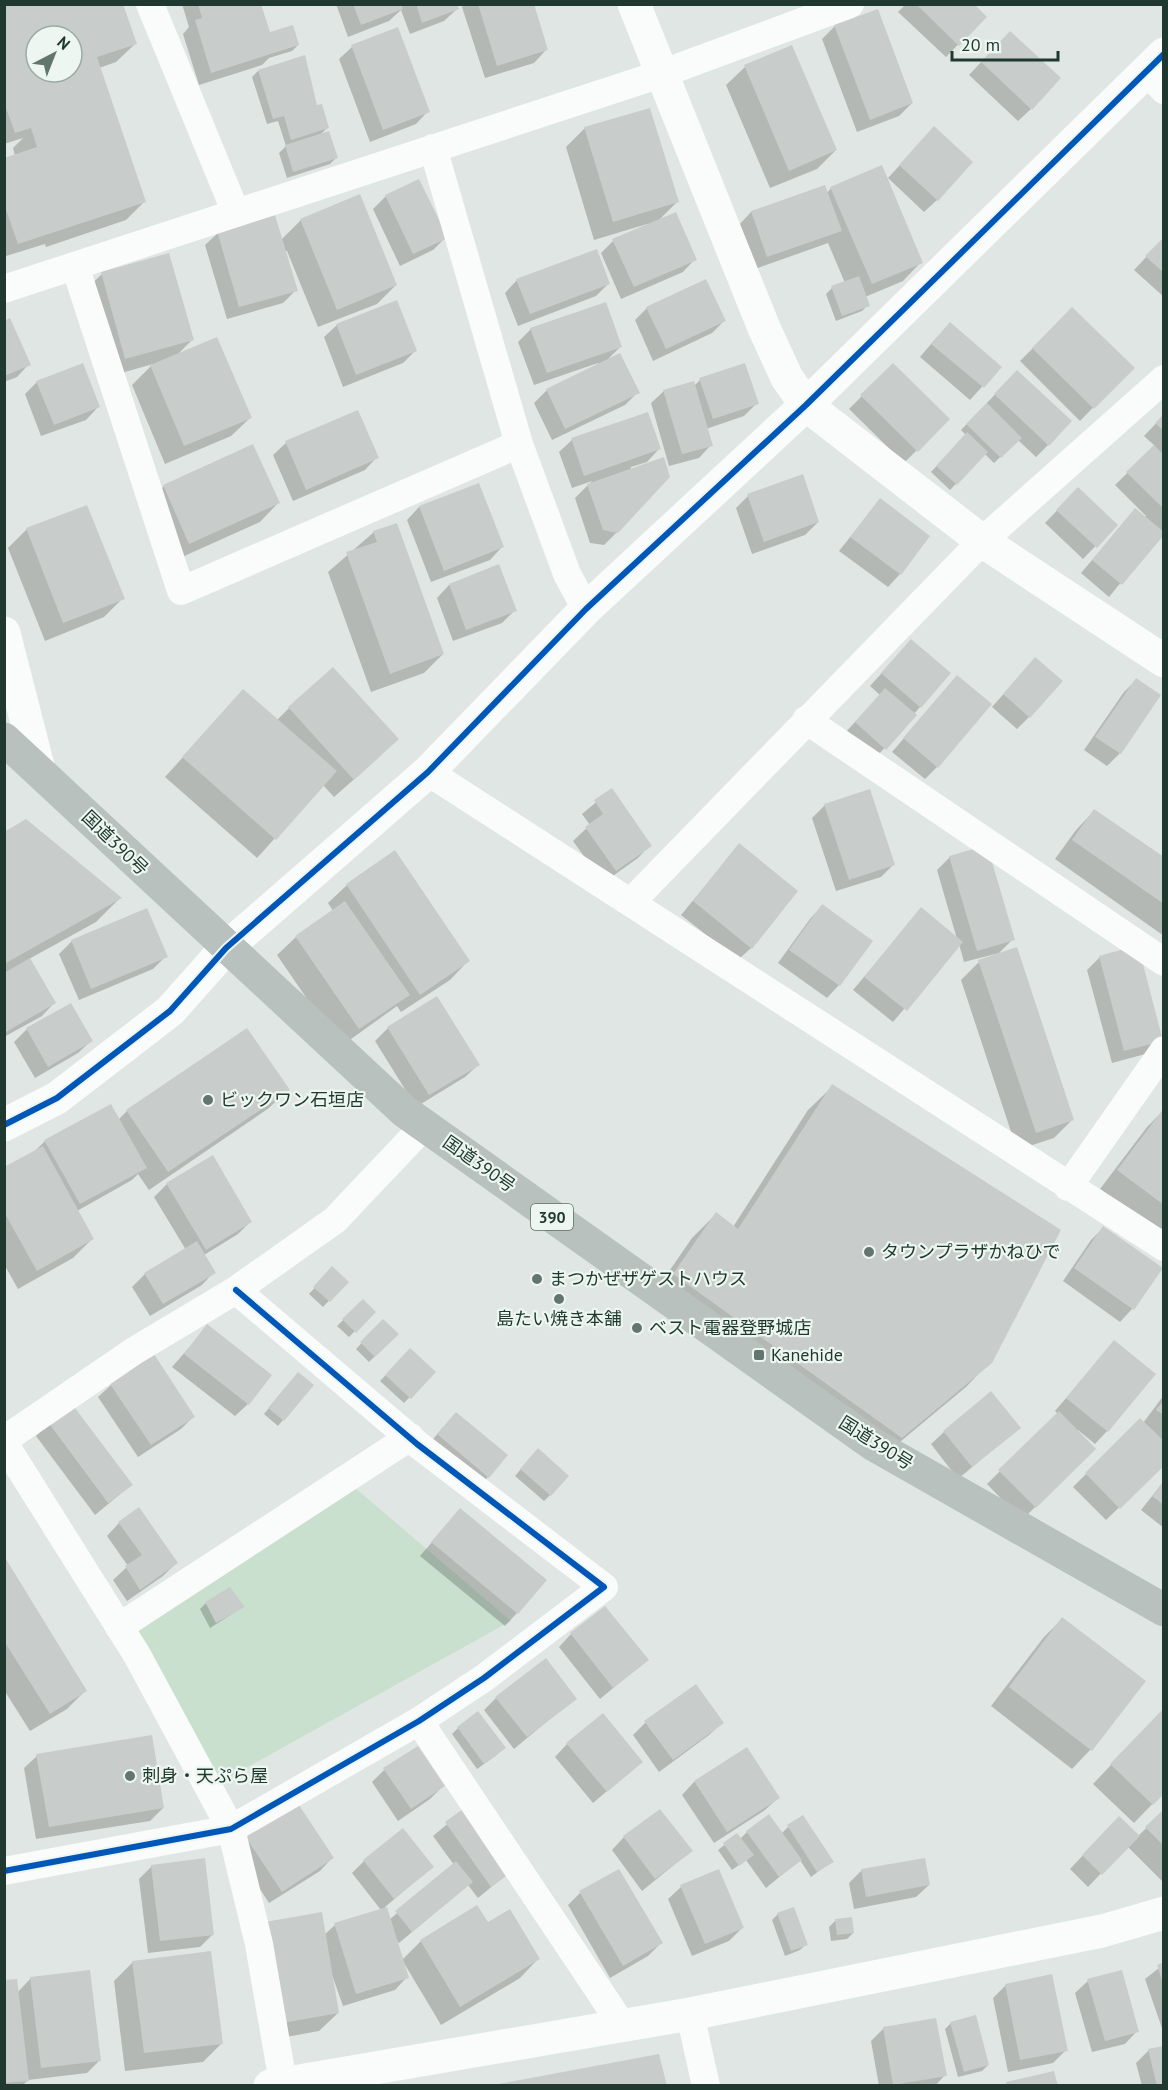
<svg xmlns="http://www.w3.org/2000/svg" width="1168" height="2090" font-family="'PT Sans','Noto Sans JP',sans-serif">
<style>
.green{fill:#c9e0ce}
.shadow{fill:#0003;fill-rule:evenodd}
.building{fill:#c8cdcb;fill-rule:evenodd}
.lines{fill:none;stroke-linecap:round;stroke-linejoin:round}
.street{stroke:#fafbfb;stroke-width:28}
.secondary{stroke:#fafbfb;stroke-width:33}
.highway{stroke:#b9c1be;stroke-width:33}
.cycleway-casing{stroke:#edf6f1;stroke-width:10}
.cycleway{stroke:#0057b8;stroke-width:6}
.poi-dot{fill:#63756f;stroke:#edf6f1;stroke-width:2}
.labels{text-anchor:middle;stroke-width:4.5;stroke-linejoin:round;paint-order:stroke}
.shield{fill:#edf6f1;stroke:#5d716a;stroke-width:1.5}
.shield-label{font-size:16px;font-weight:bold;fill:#1f3830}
.street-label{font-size:18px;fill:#1f3830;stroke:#edf6f1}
.poi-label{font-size:18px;fill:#1f3830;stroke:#edf6f1;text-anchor:start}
</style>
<rect width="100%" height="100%" fill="#e0e6e3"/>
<path class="green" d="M354 1487 511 1621 217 1784 133 1631Z"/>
<path class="shadow" d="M4 4 135 44 116 62 99 68 144 202 126 220 46 247 45 244 6 256 4 159 15 156 13 148 23 138 4 144ZM36 36H72V72H36Z
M182 4H262L260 7 269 34 298 45 292 51 269 58 262 65 199 85 183 34 189 27Z
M336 4H455L457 9 444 21 410 34 401 10 389 21 348 37Z
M465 4H532L546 50 534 63 485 78 462 7Z
M906 4H971L985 17 946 57 898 12Z
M877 11 912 103 899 116 857 132 822 39 834 27Z
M997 45 1031 109 1018 121 969 75Z
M352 47 428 111 416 124 370 142 339 59Z
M304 57 316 107 327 128 319 136 336 158 330 164 287 178 279 153 286 146 278 121 267 124 252 77 258 71Z
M745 67 836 150 817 169 770 188 726 85Z
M585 128 677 202 657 222 695 259 683 272 621 299 601 253 613 241 648 226 647 224 594 240 566 147Z
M922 141 937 200 924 212 888 178Z
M824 187 827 193 831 188 921 262 903 281 865 297 868 305 862 311 836 321 826 294 832 288 845 283 828 243 755 269 739 225 751 212Z
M386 196 446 237 433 250 400 266 373 209Z
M301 220 396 285 377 304 318 327 287 251H284L296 290 283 303 227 319 205 245 218 233 281 240Z
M1164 238V297L1134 270Z
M102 274 192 340 176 356 250 418 231 436 165 464 132 385 153 364 107 377 83 292Z
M517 280 609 283 596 296 518 326 505 293Z
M647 308 724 321 712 333 653 361 635 320Z
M1072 309 1132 368 1080 421 1020 361Z
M4 322 29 364 17 377 4 382Z
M337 325 415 351 403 363 343 387 324 337Z
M531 329 620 347 607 360 638 392 625 405 552 440 534 403 547 390 598 365V363L534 385 518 342Z
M937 337 1000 367 970 400 920 357Z
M893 365 948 419 904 463 849 409Z
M700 380 757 403 744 416 706 429 711 445 699 458 669 466 651 403 664 391 694 386Z
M37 382 98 407 86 420 41 436 25 394Z
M1005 384 1048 445 1036 457 1018 440 994 463 985 454 950 490 931 472 966 435 961 430Z
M1164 415V530L1109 597 1081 573 1135 510 1144 518 1146 516 1115 485 1155 446 1144 436Z
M572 440 659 449 647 462 631 467 617 532 604 545 590 543 575 498 592 481 572 488 559 452Z
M286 443 377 457 365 470 293 501 273 455Z
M164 486 278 503 260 522 171 562 145 505Z
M1078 489 1116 525 1083 559 1045 523Z
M748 496 818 522 805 535 752 554 736 508Z
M880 500 900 574 888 587 839 551Z
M86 507 123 598 104 617 45 641 8 548 26 530Z
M419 507 502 547 490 560 431 582 407 520Z
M374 532 443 654 424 673 371 692 328 572Z
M498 566 515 610 502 623 453 641 437 598 449 585Z
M911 641 920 707 873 761 843 735 880 695 870 686Z
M1023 672 1029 717 1017 729 992 707Z
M957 677 937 767 925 779 892 752Z
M1136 680 1159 696 1120 753 1107 766 1084 750 1124 692Z
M243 691 277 720 289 708 378 758 334 797 323 785 257 858 165 777Z
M611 790 650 845 638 858 603 883 573 841 590 825 582 814Z
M825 805 893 865 881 877 836 891 812 818Z
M1094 811 1164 859V936L1055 859 1076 830Z
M4 833 120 898 96 922 29 959 54 1003 42 1016 4 1037Z
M739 845 751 948 738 960 681 915Z
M950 857 1013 939 999 953 964 962 959 944 893 1022 853 990 921 909 957 939 937 870Z
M347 885 468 961 450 980 401 1012 397 1006 340 1047 277 955 296 937 333 911 328 903Z
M822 906 839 985 827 998 778 963 810 919Z
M72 941 166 956 153 969 79 1000 59 954Z
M1100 957 1162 1041 1149 1053 1112 1063 1087 970Z
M979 962 1072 1120 1054 1138 1017 1150 961 980Z
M70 1005 91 1041 78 1053 35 1078 14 1042 26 1030Z
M388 1028 478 1065 465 1077 416 1107 375 1041Z
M833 1086 990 1362 966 1387 877 1461 650 1299 692 1238 716 1214 733 1227 808 1110Z
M288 1089 269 1108 149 1190 138 1174 132 1180 77 1211 92 1239 73 1258 18 1289 4 1264V1169L34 1152 45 1141 118 1120 127 1111Z
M1164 1110V1238L1100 1189 1147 1127Z
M167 1184 250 1222 238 1234 204 1255 214 1272 202 1285 150 1316 132 1287 145 1274 186 1250 154 1197Z
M1103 1228 1161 1268 1132 1309 1120 1322 1063 1281 1091 1240Z
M333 1268 347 1282 323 1307 309 1294Z
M363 1301 374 1312 349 1337 337 1326Z
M383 1321 397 1334 369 1362 356 1349Z
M208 1326 248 1404 235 1416 172 1367Z
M1114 1342 1107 1431 1095 1444 1078 1430 1077 1432 1094 1449 1022 1520 987 1484 1058 1414 1055 1411Z
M410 1350 434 1372 404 1403 380 1381Z
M292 1380 283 1420 278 1426 264 1414Z
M111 1385 193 1417 181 1429 138 1457 98 1397Z
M1164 1395V1464L1106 1520 1073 1487 1140 1420 1143 1423Z
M49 1423 131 1485 95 1515 36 1436Z
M443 1427 488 1477 476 1489 426 1448Z
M1019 1428 958 1479 931 1444 944 1432Z
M532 1456 550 1495 544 1501 515 1476Z
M1164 1481V1528L1141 1510Z
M460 1510 517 1613 505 1626 420 1556Z
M119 1523 176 1563 163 1576 127 1601 113 1580 128 1566 107 1536Z
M4 1559 86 1690 67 1709 30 1731 4 1690Z
M206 1603 243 1607 210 1628 200 1609Z
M1062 1619 1144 1681 1090 1750 1072 1769 991 1706 1044 1637Z
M571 1634 647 1660 600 1699 559 1647Z
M496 1698H575L514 1749 484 1710Z
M1164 1709V1792L1134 1823 1093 1784Z
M645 1723H722L709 1735 659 1772 633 1735Z
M458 1728 498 1754 477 1769 452 1734Z
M567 1744 641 1762 593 1803 555 1757Z
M747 1749 778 1798 765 1810 714 1843 682 1795 694 1782Z
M37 1756 163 1808 150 1821 36 1839 24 1768Z
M384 1770 443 1786 430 1799 398 1821 372 1782Z
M463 1811 507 1874 478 1898 468 1885 399 1943 395 1939 402 1960 421 1941 477 1907 487 1924 538 1959 520 1978 441 2025 404 1963 407 1977 395 1990 343 2006 331 1972 338 2013 319 2031 264 2041 324 1935 335 1925 381 1910 352 1873 364 1861 432 1867 385 1907 389 1920 454 1865 433 1836Z
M1164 1811V1883L1127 1846 1088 1887 1070 1869 1106 1831 1138 1836Z
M788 1827 832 1861 811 1877 800 1860 766 1888 746 1860 732 1870 718 1850 737 1835 740 1839 747 1832 781 1834Z
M246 1837 332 1858 320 1871 269 1903 234 1849Z
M624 1837 691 1851 642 1891 612 1850Z
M152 1866 213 1934 200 1947 148 1953 139 1879Z
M862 1870 929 1885 916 1897 854 1909 849 1883Z
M681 1887 742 1928 729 1941 692 1956 668 1899Z
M580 1893 661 1943 648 1956 610 1978 568 1905Z
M778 1914 806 1944 800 1950 785 1956 772 1920Z
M835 1921 853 1933 847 1939 831 1941 829 1927Z
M133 1962 221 2044 203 2062 125 2071 114 1981Z
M1164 1964V2034L1145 1979Z
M31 1978 100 2060 87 2073 28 2080 22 2086H4V1982L17 1993Z
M1088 1981 1137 2031 1125 2044 1092 2052 1075 1993Z
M1006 1985 1066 2050 1053 2063 1008 2072 993 1998Z
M951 2023 988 2065 982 2071 958 2077 945 2029Z
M884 2028 945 2075 935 2086H879L871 2041Z
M1149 2050 1164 2086H1142L1136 2063Z"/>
<path class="building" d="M4 4H123L137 44 97 57 146 202 18 244 4 204V158L37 147 31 128 15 133 4 102ZM36 36H72V72H36Z
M198 4H261L270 32 293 25 299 45 211 73 195 20 202 18Z
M353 4H401L403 9 361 25Z
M416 4H457L459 9 422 23Z
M478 4H534L548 50 497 66Z
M916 4H974L987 17 959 46Z
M878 9 913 103 870 120 834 25Z
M398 27 430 112 383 130 351 45Z
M1010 31 1061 78 1032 110 981 62Z
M792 45 837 150 789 171 744 65Z
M305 55 317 105 322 104 329 128 291 140 284 116 273 119 258 70Z
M650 108 679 202 613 222 584 127Z
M934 126 973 162 938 201 899 165Z
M329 131 338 158 293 172 285 145Z
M882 165 923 263 872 284 830 187Z
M419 179 448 238 413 254 385 195Z
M825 185 842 231 767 257 751 211Z
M360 194 397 285 337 310 300 219Z
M676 212 697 260 634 287 612 239Z
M275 215 298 291 239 307 217 231Z
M1164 237V273L1145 256Z
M597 249 610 284 530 314 516 279Z
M169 253 194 340 125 359 101 272Z
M859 276 870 306 842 316 831 286Z
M706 279 726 321 666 349 646 307Z
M397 300 417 351 356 375 336 324Z
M606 302 622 347 547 373 530 328Z
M1072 307 1135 368 1094 409 1032 348Z
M10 318 31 365 4 376V321Z
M950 322 1002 367 984 388 931 344Z
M217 337 252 418 184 446 150 365Z
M620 353 640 393 565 429 546 389Z
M83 363 100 407 54 425 36 381Z
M745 363 759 404 713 419 699 378Z
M893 363 950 419 918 452 860 395Z
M1017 370 1072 421 1049 446 994 394Z
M694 381 713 446 682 454 663 390Z
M987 403 1022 438 1001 458 966 424Z
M358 410 379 458 306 490 285 441Z
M648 412 661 449 584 476 571 438Z
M1164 414V431L1155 423Z
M967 432 988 452 957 485 936 466Z
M253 444 280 503 189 544 163 485Z
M1154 445 1164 455V509L1126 472Z
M664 457 670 477 618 533 603 530 587 484Z
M803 474 819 522 764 542 747 494Z
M479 483 504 547 444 571 419 506Z
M1078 487 1118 525 1097 548 1056 510Z
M880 498 930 536 901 575 850 537Z
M87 505 125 599 63 623 26 528Z
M1135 508 1164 532V535L1122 585 1092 560Z
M397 523 444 654 390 674 346 552 377 542 373 531Z
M499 564 517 611 466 630 449 584Z
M911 639 951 673 921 708 881 673Z
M1035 657 1063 681 1030 718 1003 694Z
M333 667 399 739 354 780 288 707Z
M957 675 992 704 938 768 903 738Z
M1136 678 1161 695 1121 754 1095 737Z
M885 688 917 715 886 750 855 722Z
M243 689 337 771 276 840 182 757Z
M612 788 652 846 616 871 585 827 603 814 594 800Z
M870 789 895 865 849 880 824 804Z
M1094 809 1164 857V904L1072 840Z
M26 819 122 898 4 964V832Z
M739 843 798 891 752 949 693 901Z
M987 845 1015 940 977 951 949 856Z
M395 850 470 961 420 995 346 884Z
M345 901 410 995 359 1029 295 936Z
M822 904 873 941 840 986 789 950Z
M921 907 963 942 907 1011 864 977Z
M147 908 168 957 91 989 71 940Z
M1138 945 1163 1041 1124 1051 1099 956Z
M1017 947 1074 1120 1036 1133 978 960Z
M30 958 56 1003 4 1033V973Z
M437 996 480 1065 429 1095 387 1027Z
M71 1003 93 1041 48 1067 26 1028Z
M247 1028 290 1090 168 1172 126 1110Z
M832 1084 1061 1230 992 1363 902 1438 673 1274 716 1212 738 1229Z
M111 1104 147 1168 80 1204 44 1140Z
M1164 1108V1205L1117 1170Z
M43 1146 94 1239 37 1271 4 1212V1167Z
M213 1155 252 1222 206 1250 166 1183Z
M1103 1226 1163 1268 1134 1310 1074 1268Z
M197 1241 216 1273 163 1304 144 1273Z
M332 1266 349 1282 330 1302 313 1287Z
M363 1299 376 1312 356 1333 342 1319Z
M383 1319 399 1334 375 1357 360 1342Z
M207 1324 272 1375 249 1405 184 1354Z
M1114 1340 1156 1374 1108 1432 1066 1398Z
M410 1348 436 1372 411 1399 385 1375Z
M154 1354 195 1417 151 1445 110 1384Z
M298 1372 314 1385 284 1421 268 1408Z
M991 1391 1021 1428 972 1467 943 1431Z
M1164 1400V1415L1156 1410Z
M72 1404 133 1485 108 1503 48 1422Z
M1059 1411 1096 1449 1036 1508 998 1470Z
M456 1412 508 1455 489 1478 437 1434Z
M1140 1418 1164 1441V1466L1120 1509 1085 1473Z
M538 1448 569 1476 551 1496 520 1469Z
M1164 1482V1505L1152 1496Z
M139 1507 178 1563 140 1590 125 1566 142 1555 118 1522Z
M460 1508 547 1580 518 1614 431 1542Z
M4 1556 87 1691 50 1714 4 1641Z
M230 1587 245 1607 216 1623 205 1602Z
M605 1606 649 1660 613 1688 570 1633Z
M1062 1617 1146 1681 1092 1751 1009 1687Z
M546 1658 577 1699 527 1737 495 1697Z
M696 1684 724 1723 673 1760 644 1721Z
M1164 1708V1794L1153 1805 1110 1764Z
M478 1711 506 1748 484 1764 457 1727Z
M603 1713 643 1762 607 1792 566 1743Z
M152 1735 164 1808 49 1827 36 1754Z
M418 1746 445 1786 411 1809 383 1768Z
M747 1747 780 1798 727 1832 694 1781Z
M297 1802 334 1858 282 1892 245 1836Z
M463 1809 509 1874 491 1887 445 1822Z
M660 1809 693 1851 655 1879 623 1836Z
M1164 1809V1846L1145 1827Z
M769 1814 802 1860 779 1877 746 1831Z
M803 1815 834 1862 817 1872 787 1825Z
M1119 1816 1140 1836 1102 1875 1082 1855Z
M403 1828 434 1867 394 1899 363 1860Z
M737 1833 754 1855 739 1866 723 1843Z
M205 1858 214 1935 160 1941 151 1865Z
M925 1858 930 1885 866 1897 861 1869Z
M456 1861 473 1882 412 1932 395 1911Z
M619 1869 663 1943 623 1966 579 1891Z
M719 1869 744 1928 705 1944 680 1885Z
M477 1905 488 1922 510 1909 540 1959 460 2007 420 1940Z
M387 1907 409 1978 356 1994 334 1923Z
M794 1907 808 1945 791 1951 777 1913Z
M322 1912 339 2013 282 2023 265 1922Z
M852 1917 854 1933 837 1935 835 1919Z
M211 1951 223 2044 144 2053 132 1961Z
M1164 1962V1983H1163L1157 1965Z
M90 1970 101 2061 41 2068 30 1977Z
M1122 1970 1139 2032 1105 2041 1087 1979Z
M1052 1974 1068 2051 1020 2060 1005 1984Z
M17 1979 29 2081 4 2083V1980Z
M976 2015 989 2065 964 2072 950 2022Z
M936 2018 947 2076 893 2085 883 2027Z
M1164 2046V2086H1157L1148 2049Z
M659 2054 667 2086H500L499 2084Z
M1054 2071 1058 2086H1007L1006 2082Z"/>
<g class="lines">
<path class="street" d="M150 4 236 213
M1146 71 1164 90
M433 148 519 444 567 574 586 609
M75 266 181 591 519 444
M4 289 661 74 850 4
M806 720 1164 962
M428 772 1164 1247
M631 902 982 541 1164 379
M1068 1187 1164 1050
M4 1440 134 1351 236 1290 335 1220 424 1126
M4 1443 137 1655 231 1829 259 1944 283 2083
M119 1627 410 1437
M419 1721 622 2025
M4 1871 231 1829 419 1721 484 1678 604 1587 417 1444 236 1290
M690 2014 706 2086"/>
<path class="secondary" d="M634 4 764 328 787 378 806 405 982 541 1164 661
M4 633 39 770
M4 1125 57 1098 170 1011 226 948 428 772 586 609 806 405 1164 54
M270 2086 690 2014 1102 1931 1164 1913"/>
<path class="highway" d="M4 739 404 1111 874 1445 1164 1610"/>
<g class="cycleway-casing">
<path id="cycleway" d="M4 1125 57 1098 170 1011 226 948 428 772 586 609 806 405 1164 54
M4 1871 231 1829 419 1721 484 1678 604 1587 417 1444 236 1290"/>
</g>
<use href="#cycleway" class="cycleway"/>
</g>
<g class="poi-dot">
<circle cx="208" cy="1100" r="6"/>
<circle cx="869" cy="1252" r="6"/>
<circle cx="537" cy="1279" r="6"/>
<circle cx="559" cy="1299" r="6"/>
<circle cx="637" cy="1328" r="6"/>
<rect x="753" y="1349" width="12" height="12" rx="3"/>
<circle cx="130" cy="1776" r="6"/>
</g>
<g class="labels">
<rect class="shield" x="531" y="1204" width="42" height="26" rx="4.5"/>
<g class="shield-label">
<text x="552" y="1223">390</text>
</g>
<g class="street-label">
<text transform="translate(115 843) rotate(44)" y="6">国道390号</text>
<text transform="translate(479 1164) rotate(35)" y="6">国道390号</text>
<text transform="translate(876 1443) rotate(32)" y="6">国道390号</text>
</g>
<g class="poi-label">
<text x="220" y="1106">ビックワン石垣店</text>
<text x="881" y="1258">タウンプラザかねひで</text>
<text x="549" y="1285">まつかぜザゲストハウス</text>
<text x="559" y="1325" text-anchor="middle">島たい焼き本舗</text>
<text x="649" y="1334">ベスト電器登野城店</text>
<text x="771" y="1361">Kanehide</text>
<text x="142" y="1782">刺身・天ぷら屋</text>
</g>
</g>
<rect width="1168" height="2090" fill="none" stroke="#1f3830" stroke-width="12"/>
<g transform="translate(54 54) rotate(42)"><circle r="28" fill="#edf6f1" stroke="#9baaa4" stroke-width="1.5"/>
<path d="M0-4.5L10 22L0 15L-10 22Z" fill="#63756f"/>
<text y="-9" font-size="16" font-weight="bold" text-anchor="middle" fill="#1f3830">N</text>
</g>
<path d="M952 51v9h106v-9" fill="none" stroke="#1f3830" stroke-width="3"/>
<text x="961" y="51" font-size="18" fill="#1f3830" stroke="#edf6f1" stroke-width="4.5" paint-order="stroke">20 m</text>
</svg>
